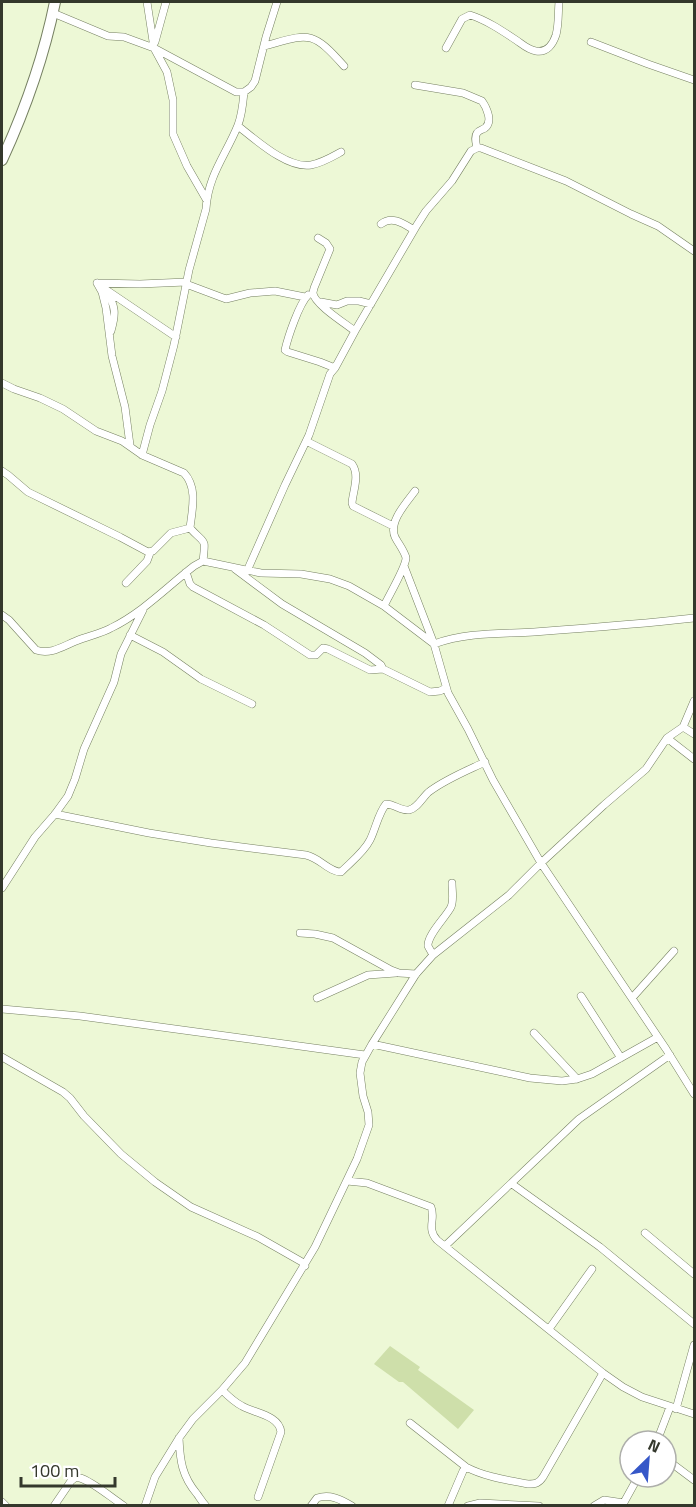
<svg xmlns="http://www.w3.org/2000/svg" width="696" height="1507" font-family="'Titillium Web',sans-serif">
<style>
.green{fill:#cedfaa}
.lines{fill:none;stroke-linecap:round;stroke-linejoin:round}
.minor-casing{stroke:#768062;stroke-width:8}
.primary-casing{stroke:#768062;stroke-width:12}
.minor{stroke:#fff;stroke-width:7}
.primary{stroke:#fff;stroke-width:10}
</style>
<rect width="100%" height="100%" fill="#edf8d6"/>
<path class="green" d="M390 1346 420 1367 418 1370 474 1410 458 1429 403 1382H399L374 1364Z"/>
<g class="lines">
<g class="minor-casing">
<path id="minor" d="M147 2 154 48 167 72 173 100V134L187 166 206 199
M53 13 108 36 124 37 154 48 236 92H244L251 87 255 81 266 37 277 2
M155 42 166 2
M591 42 648 64 694 80
M264 46C309 34 311 29 344 66
M446 48 462 19 470 15C486 20 501 30 516 40 522 44 528 50 536 51 547 53 553 44 556 35 559 24 558 12 559 2
M415 85 463 93 482 101C487 108 493 122 485 128 482 130 479 130 477 133 474 137 476 143 477 148
M238 126C255 139 287 169 311 165 322 163 332 157 341 152
M381 224C392 215 404 224 414 230
M318 238 326 243 330 249 314 288C314 289 313 291 313 293 314 304 346 324 355 331
M97 283 102 292 106 308 112 356 125 407 130 445
M97 283 140 284 186 282
M186 284 226 299 250 293 275 291 305 297
M99 285 176 337
M106 291C116 306 116 314 111 331
M308 295C299 304 288 337 285 350L288 352 320 362 335 368
M321 302 337 305 347 301H359L371 304
M2 383 14 389 40 398 63 409 96 431 122 441 142 455 184 473C198 488 192 510 190 528 205 545 206 536 203 561
M306 441 352 464C360 475 353 491 352 503L353 506 393 526
M142 455 150 425 162 391 174 345 189 270 206 209C208 175 226 155 238 125 242 115 243 103 244 92
M2 471 8 475 28 492 120 537 148 552 153 551 171 533 190 528
M404 566 434 644C467 632 500 634 534 632 588 628 641 624 694 618
M235 569 282 604 365 653 381 665 383 669
M247 571 285 485 309 435 330 374 335 368 355 331 417 225 426 211 452 181 471 151 477 148H481L566 181 631 214 658 226 694 251
M186 572 190 584 193 587 264 625 310 655H316L323 648 328 649 370 670 383 669 430 692 440 691 446 688
M126 583 147 561 150 553
M384 606C388 597 406 567 406 558 405 552 398 543 395 537 388 522 407 502 415 491
M2 615 9 620 36 650C51 655 63 646 76 641 88 636 100 634 111 628 142 613 167 587 194 566L203 561 261 573 301 574 330 579 349 586 384 606 434 644 448 693 468 729 493 780 541 863 666 1049 694 1094
M130 635 163 652 201 679 252 704
M683 727 694 734
M667 738 694 759
M55 814 149 833 211 843 306 855C320 858 329 872 341 872 351 862 364 852 370 840 376 828 378 814 386 804 394 804 401 811 409 810 418 808 423 796 430 791 446 779 466 771 485 762
M2 888 35 837 55 814 68 796 75 779 84 749 114 682 121 654 143 610
M300 933 315 934 333 938 391 970 399 973 416 974
M433 955C432 953 429 948 428 946 427 935 446 917 451 907 454 900 452 891 452 883
M581 996 621 1058
M317 998 368 975 396 973
M632 998 674 951
M2 1009 80 1016 365 1055
M534 1033 577 1079
M372 1044 530 1078 562 1081 577 1079 592 1074 658 1037
M2 1057 63 1092 70 1098 84 1116 121 1154 155 1182 191 1207 258 1237 302 1262 305 1266
M347 1181 367 1183 431 1207C436 1219 426 1228 437 1240L603 1373 623 1387 642 1397 694 1414
M512 1184 600 1247 694 1324
M645 1233 694 1274
M445 1246 579 1119 670 1055
M549 1329 592 1269
M222 1390C228 1396 234 1402 242 1406 254 1413 279 1415 281 1432L258 1497
M676 1409 694 1345
M410 1423 466 1467C485 1477 507 1480 528 1484 536 1484 539 1483 543 1477L603 1373
M179 1438C180 1461 182 1476 197 1494 200 1498 202 1502 206 1506
M657 1441 670 1407
M666 1459 694 1480
M2 1502 6 1506
M54 1506 71 1481C75 1478 75 1477 80 1478 92 1481 113 1499 124 1506
M145 1506 155 1477 179 1438 193 1419 222 1390 245 1363 315 1247 357 1159 369 1125 368 1112 363 1096 360 1073 362 1062 372 1044 416 974 433 955 509 895 541 863 604 805 646 769 667 738 683 727 694 701
M311 1506 317 1498C330 1494 340 1499 352 1506
M448 1506 463 1471 466 1467
M468 1506 480 1503 539 1506
M594 1506 604 1500 624 1503
M622 1506 638 1477"/>
</g>
<g class="primary-casing">
<path id="primary" d="M2 160C25 110 44 56 55 2"/>
</g>
<use href="#minor" class="minor"/>
<use href="#primary" class="primary"/>
</g>
<rect width="696" height="1507" fill="none" stroke="#34382c" stroke-width="6"/>
<g transform="translate(648 1459) rotate(25)"><circle r="28" fill="#ffffff" stroke="#aeafab" stroke-width="1.5"/>
<path d="M0-4.5L10 22L0 15L-10 22Z" fill="#3657c8"/>
<text y="-9" font-size="16" font-weight="bold" text-anchor="middle" fill="#34382c">N</text>
</g>
<path d="M21 1477v9h94v-9" fill="none" stroke="#34382c" stroke-width="3"/>
<text x="30" y="1477" font-size="18" fill="#34382c" stroke="#ffffff" stroke-width="4.5" paint-order="stroke">100 m</text>
</svg>
